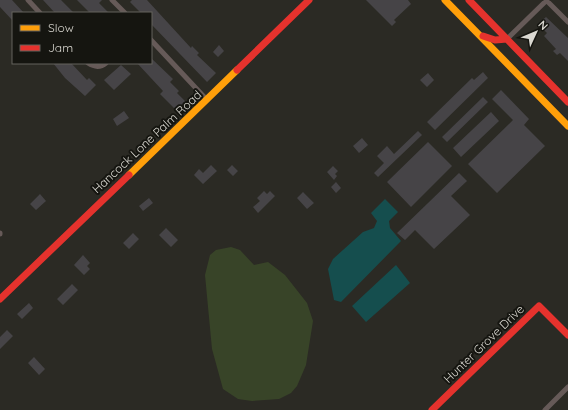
<svg xmlns="http://www.w3.org/2000/svg" width="568" height="410" font-family="Quicksand,sans-serif">
<style>
.green{fill:#384428}
.water{fill:#154e4e}
.building{fill:#464447}
.lines{fill:none;stroke-linecap:round;stroke-linejoin:round}
.street{stroke:#665a58;stroke-width:5}
.slow{stroke:#ff9f0a;stroke-width:7}
.jam{stroke:#e5322d;stroke-width:7}
.labels{text-anchor:middle;stroke-width:4;stroke-linejoin:round;paint-order:stroke}
.street-label{font-size:12px;fill:#dad8d1;stroke:#151510}
</style>
<rect width="100%" height="100%" fill="#2b2a24"/>
<path class="green" d="M231 247 240 250 254 265 268 262 285 275 307 303 313 321 306 365 297 386 291 393 279 399 252 401 238 399 223 389 212 349 205 275 210 255 216 250Z"/>
<path class="water" d="M385 199 398 212 389 221 390 228 401 241 341 302 334 300 328 269 333 259 363 232 374 228 377 221 371 213Z
M396 265 410 283 366 322 352 306Z"/>
<path class="building" d="M0 0H12L24 13H13V21L0 7Z
M43 0H61L74 13H55Z
M77 0H102L99 3 109 13H90Z
M132 0H147L191 48 192 46 199 53 197 55 216 73 207 82 151 24V13H141L130 2Z
M366 0H408L411 4 394 20 396 22 392 26Z
M546 17 568 38V61L560 53 557 55 553 51 556 49 544 36 547 33 538 24Z
M219 45 224 51 218 57 213 52Z
M151 58 173 79 170 82 179 91 177 93 186 102 177 111 160 94 163 91 137 63H151Z
M53 63H71L87 80 89 78 96 85 85 96 65 78Z
M121 65 131 74 114 90 104 80Z
M483 72 488 78 435 130 427 122 472 78 474 80Z
M428 73 434 80 427 87 420 80Z
M501 90 529 119 524 125 545 146 497 193 468 164 513 120 492 99Z
M483 97 488 102 447 142 442 137Z
M124 111 129 118 117 126 113 119Z
M491 112 499 121 461 157 453 148Z
M418 131 422 135 378 177 374 173 384 163 377 156 387 146 394 154Z
M362 138 368 145 359 153 353 146Z
M428 142 452 166 411 207 387 182Z
M211 165 217 171 203 184 194 175 199 169 203 173Z
M232 165 238 171 233 176 227 170Z
M333 166 338 171 335 174 337 176 334 180 327 172Z
M459 173 467 181 451 196 470 215 434 249 415 230 405 240 397 233Z
M336 182 341 188 336 193 331 187Z
M264 191 267 194 270 191 275 196 258 213 253 207 260 201 257 198Z
M303 192 314 203 307 209 297 198Z
M40 194 46 201 36 210 30 204Z
M149 198 153 203 143 211 139 206Z
M166 228 178 240 171 247 159 235Z
M133 233 139 239 129 249 123 243Z
M83 255 90 263 87 266 90 269 84 275 74 265Z
M72 284 78 290 63 305 57 299Z
M29 303 33 308 22 319 17 314Z
M7 330 13 336 0 349V337Z
M34 357 45 369 39 375 28 363Z"/>
<g class="lines">
<path class="street" d="M28 0 40 13
M112 0 125 13
M546 0 568 22
M507 39 547 0
M151 40 207 100
M88 63C94 67 100 68 106 63
M0 234V233
M545 410 568 387"/>
<path class="slow" d="M445 0 568 126
M129 175 237 70"/>
<path class="jam" d="M469 0 568 102
M483 36 495 40 507 39
M237 70 309 0
M0 299 129 175
M432 410 539 306 568 335"/>
</g>
<g class="labels">
<g class="street-label">
<text transform="translate(147 142) rotate(-43)" y="4">Hancock Lone Palm Road</text>
<text transform="translate(484 344) rotate(-44)" y="4">Hunter Grove Drive</text>
</g>
</g>
<rect x="12" y="12" width="140" height="52" fill="#151510" stroke="#64635d"/>
<rect x="20" y="25" width="20" height="6" fill="#ff9f0a" stroke="#64635d"/>
<text x="48" y="32" font-size="12" fill="#dad8d1">Slow</text>
<rect x="20" y="45" width="20" height="6" fill="#e5322d" stroke="#64635d"/>
<text x="48" y="52" font-size="12" fill="#dad8d1">Jam</text>
<g transform="translate(536 32) rotate(46)" stroke="#151510" stroke-width="3" paint-order="stroke">
<path d="M0-3L7 15L0 10L-7 15Z" fill="#dad8d1"/>
<text y="-6" font-size="11" font-weight="bold" text-anchor="middle" fill="#dad8d1">N</text>
</g>
</svg>
